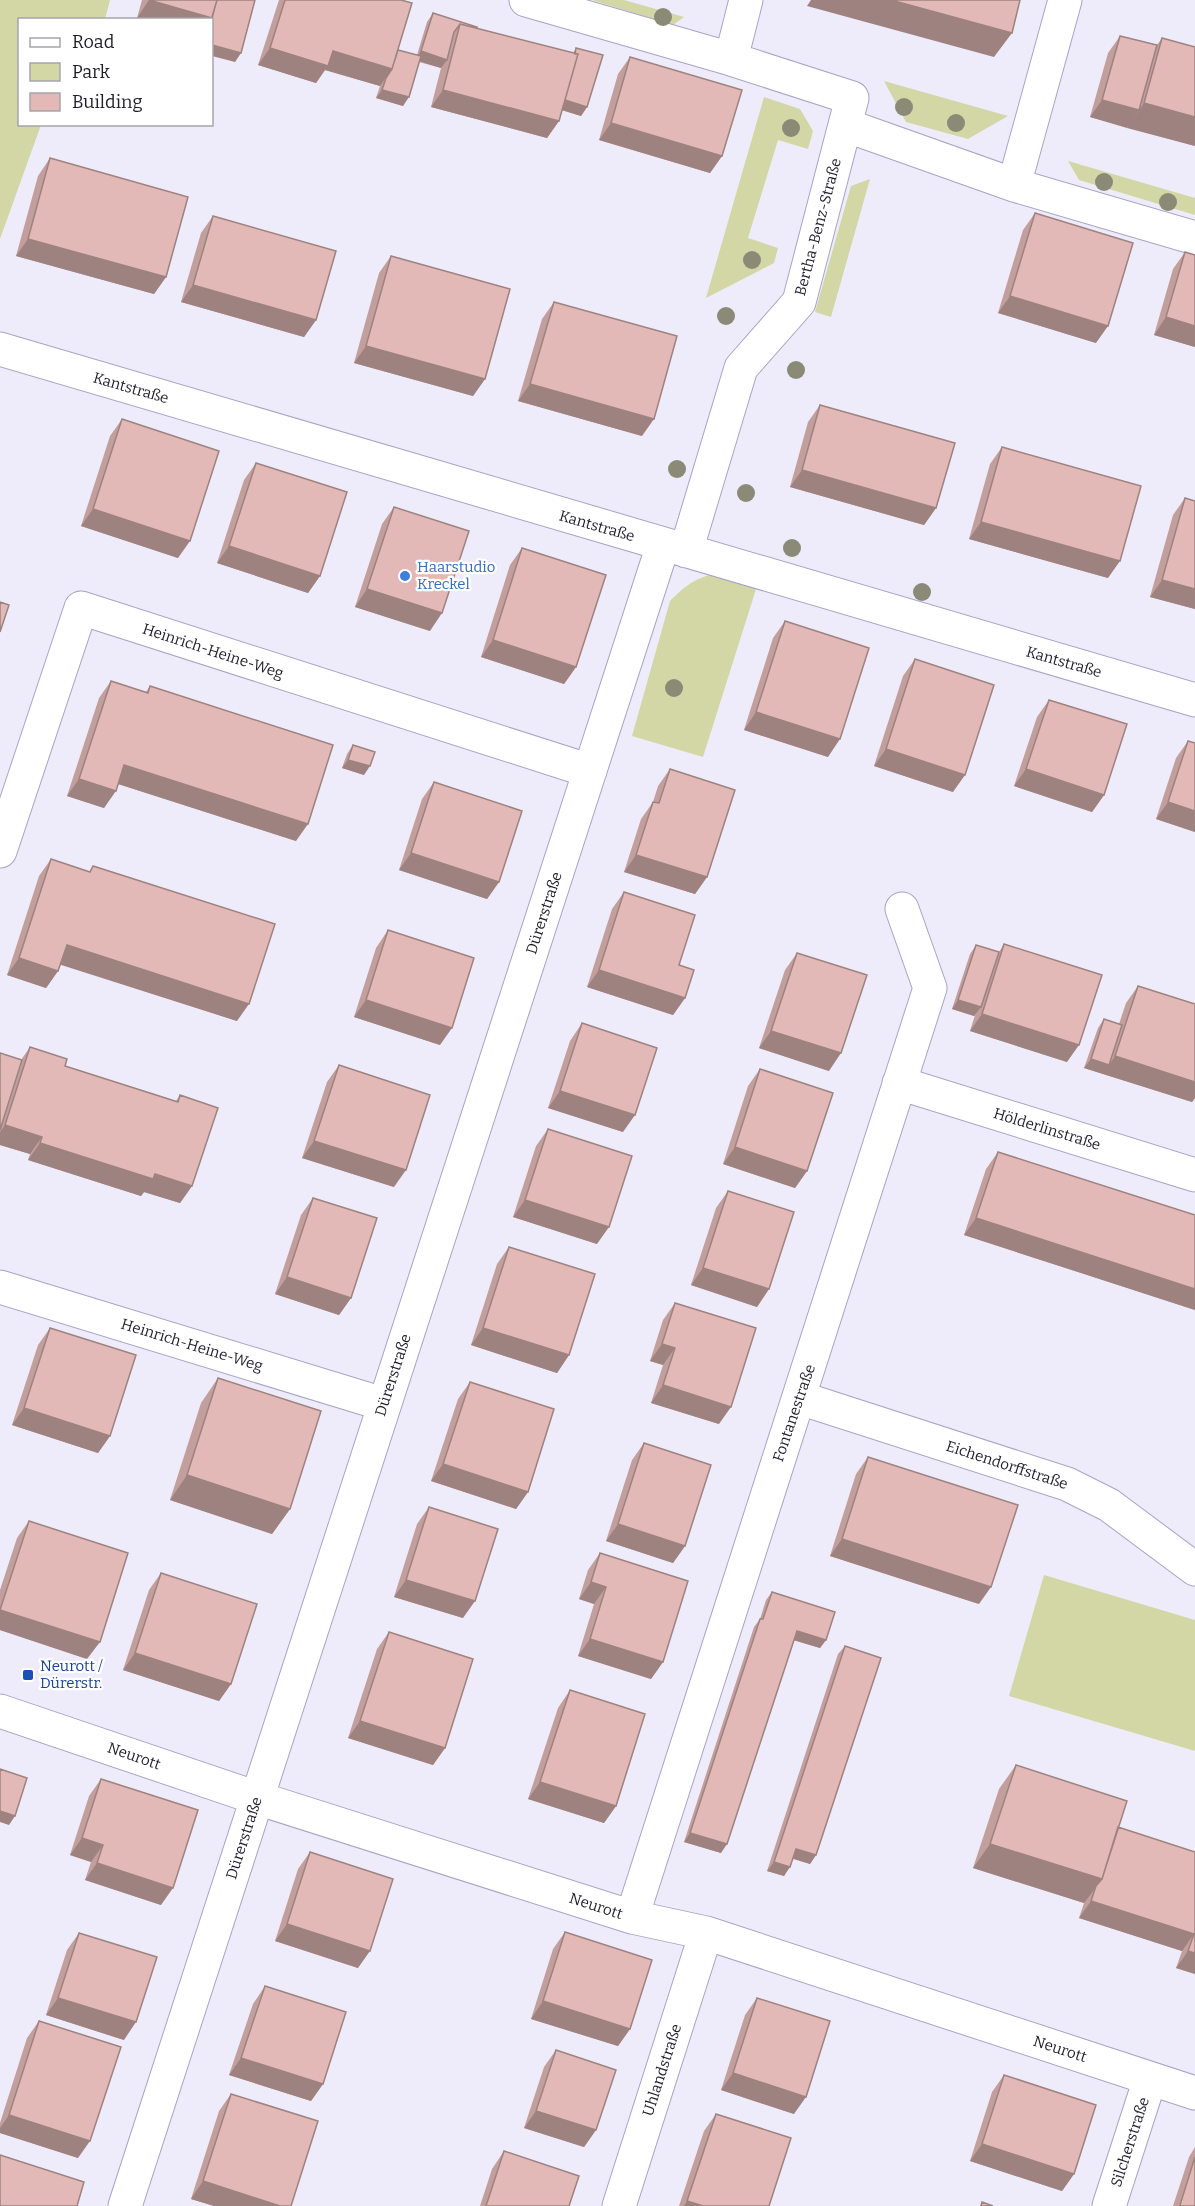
<svg xmlns="http://www.w3.org/2000/svg" width="1195" height="2206" font-family="Bitter,serif">
<style>
.green{fill:#d3d7a5}
.lines{fill:none;stroke-linecap:round;stroke-linejoin:round}
.minor-casing{stroke:#a9a3c5;stroke-width:35}
.minor{stroke:#fff;stroke-width:33}
.tree{fill:#8a8a76}
.wall{fill:#c29f9d}
.shaded-wall{fill:#9e827f}
.building{fill:#e2b9b6;stroke:#9e827f;stroke-width:1.5}
.shop-dot{fill:#3f7fe0;stroke:#fff;stroke-width:2}
.transit-dot{fill:#1a4fb4;stroke:#fff;stroke-width:2}
.labels{text-anchor:middle;stroke-width:4.5;stroke-linejoin:round;paint-order:stroke}
.street-label{font-size:15px;fill:#201d2a;stroke:#fff}
.shop-label{font-size:15px;fill:#366cbe;stroke:#fff;text-anchor:start}
.transit-label{font-size:15px;fill:#164399;stroke:#fff;text-anchor:start}
</style>
<rect width="100%" height="100%" fill="#eeecfb"/>
<path class="green" d="M0 0H110L105 19 20 20V124L41 125 0 239Z
M592 0H624L684 17 673 25Z
M884 81 1008 116 968 139 906 122Z
M764 97 800 109 813 131 808 149 778 140 748 238 778 248 774 263 706 298Z
M1068 161 1195 198V215L1079 180Z
M870 179 831 317 815 312 851 186Z
M716 573 757 586 703 757 632 736 670 601C686 585 694 579 716 573Z
M1044 1575 1195 1620V1751L1009 1696Z"/>
<g class="lines">
<g class="minor-casing">
<path id="minor" d="M526 0 731 59 852 98 799 302 741 368 686 551
M731 59 746 0
M845 125 1014 185 1195 238
M1014 185 1065 0
M0 349 1195 700
M0 851 81 608 590 771
M899 1083 1195 1175
M0 1287 383 1404
M800 1398 1067 1484 1109 1505 1195 1569
M0 1711 257 1798 632 1917 706 1933 1195 2093
M632 1917 930 988 902 909
M125 2206 663 545
M619 2206 706 1933
M1109 2206 1150 2079"/>
</g>
<use href="#minor" class="minor"/>
</g>
<g class="tree">
<circle cx="663" cy="17" r="9"/>
<circle cx="904" cy="107" r="9"/>
<circle cx="956" cy="123" r="9"/>
<circle cx="791" cy="128" r="9"/>
<circle cx="1104" cy="182" r="9"/>
<circle cx="1168" cy="202" r="9"/>
<circle cx="752" cy="260" r="9"/>
<circle cx="726" cy="316" r="9"/>
<circle cx="796" cy="370" r="9"/>
<circle cx="677" cy="469" r="9"/>
<circle cx="746" cy="493" r="9"/>
<circle cx="792" cy="548" r="9"/>
<circle cx="922" cy="592" r="9"/>
<circle cx="674" cy="688" r="9"/>
</g>
<path class="wall" d="M142 0H255L235 62 212 20H144L137 18Z
M279 0H401L398 50 417 55 427 22 433 13 476 28 573 53 576 48 587 107 581 116 562 110 559 121 547 138 431 107 441 68 419 62 403 106 376 98 380 86 325 70 316 83 258 65Z
M1120 36 1157 45 1162 38 1195 146 1090 117 1108 53Z
M630 57 722 156 710 173 599 140 618 74Z
M50 158 166 277 154 294 16 256 38 176Z
M1035 213 1096 343 998 313 1023 230Z
M213 216 316 320 304 337 181 302 201 233Z
M1185 252 1195 255V347L1154 335 1173 269Z
M391 256 485 379 473 396 354 363 379 273Z
M554 302 642 436 518 401 542 319Z
M820 405 936 508 924 525 790 487 808 422Z
M122 419 178 558 81 526 110 436Z
M1002 447 1108 578 969 539 990 464Z
M256 463 320 576 308 593 217 563 244 480Z
M1185 498 1195 609 1150 597 1173 515Z
M394 507 430 631 355 607 382 524Z
M522 548 576 667 564 684 481 657 510 565Z
M785 621 828 757 744 730 773 638Z
M915 659 953 792 874 766 903 676Z
M111 681 146 692 150 686 296 841 118 784 104 808 67 796 99 698Z
M1049 700 1104 795 1092 812 1014 786 1037 717Z
M1188 741 1195 832 1156 819 1176 758Z
M353 745 364 775 342 768 347 754Z
M670 769 707 877 695 894 624 872 641 819 653 802 658 786Z
M434 782 499 882 487 899 399 870 422 799Z
M51 859 89 872 93 866 237 1021 61 964 58 971 46 988 7 975 39 876Z
M624 892 679 965 685 998 673 1015 587 987 612 909Z
M388 930 440 1045 354 1017 376 948Z
M1004 944 1067 1062 970 1031 975 1015 974 1016 952 1009 970 954 976 945 999 952Z
M797 953 829 1071 759 1048 785 970Z
M1138 986 1195 1004V1098L1192 1102 1084 1068 1098 1028 1104 1019 1119 1024 1126 1003Z
M582 1023 623 1132 548 1108 570 1041Z
M30 1047 65 1066 176 1101 180 1095 192 1186 180 1203 144 1192 141 1196 28 1160 30 1154 0 1145V1053L21 1060Z
M339 1065 394 1187 302 1158 327 1082Z
M760 1069 807 1171 795 1188 723 1164 748 1086Z
M548 1129 597 1244 513 1217 536 1146Z
M998 1152 1195 1215V1310L964 1235 986 1169Z
M728 1191 769 1289 757 1307 691 1285 716 1208Z
M313 1198 351 1298 339 1315 275 1294 301 1215Z
M509 1247 569 1355 557 1373 471 1345 497 1264Z
M675 1303 719 1424 651 1403 663 1365 650 1361 663 1320Z
M50 1328 110 1436 98 1453 12 1425 38 1345Z
M218 1378 290 1509 272 1534 170 1500 201 1403Z
M470 1382 528 1492 516 1509 431 1481 458 1399Z
M644 1443 685 1546 673 1563 606 1541 632 1460Z
M868 1457 979 1604 830 1556 856 1474Z
M429 1507 463 1618 394 1597 417 1524Z
M29 1521 87 1659 0 1630V1590L17 1538Z
M600 1553 663 1662 651 1679 578 1656 594 1604 579 1599 588 1570Z
M161 1573 231 1684 219 1701 123 1670 149 1590Z
M772 1592 826 1640 820 1648 793 1640 721 1853 684 1842 754 1627 760 1619 766 1600Z
M389 1632 445 1748 433 1765 348 1738 377 1649Z
M845 1646 816 1855 810 1864 793 1858 784 1876 767 1871 838 1654Z
M570 1690 616 1806 604 1823 528 1799 558 1708Z
M1016 1765 1118 1827 1195 1852V1974L1176 1968 1182 1951 1079 1918 1084 1903 973 1868 999 1789Z
M101 1779 161 1905 85 1880 91 1862 70 1855 89 1796Z
M310 1852 358 1968 275 1941 298 1869Z
M565 1932 630 2029 618 2046 531 2019 553 1949Z
M79 1933 124 2040 46 2015 67 1950Z
M265 1986 323 2084 311 2101 229 2075 253 2004Z
M757 1998 794 2114 721 2090 745 2015Z
M39 2021 78 2158 0 2133V2123L27 2038Z
M556 2050 596 2130 584 2147 524 2128 544 2067Z
M1004 2075 1074 2174 1062 2191 970 2161 992 2092Z
M231 2094 291 2206H214L191 2199 219 2111Z
M716 2114 769 2206H679L704 2131Z
M1195 2147V2206H1173L1189 2157Z
M504 2151 569 2206H480L492 2169Z"/>
<path class="shaded-wall" d="M149 0 212 18 211 20H144L137 18Z
M811 0H891L1012 33 994 57 807 6Z
M212 45 241 53 235 62 212 56Z
M270 48 333 51 392 69 380 86 325 70 316 83 258 65Z
M421 51 447 60 441 68 415 60Z
M382 90 409 97 403 106 376 98Z
M443 90 559 121 547 138 431 107Z
M561 99 587 107 581 116 555 108Z
M1102 100 1139 110 1127 128 1090 117Z
M1144 103 1195 117V146L1127 128Z
M611 123 722 156 710 173 599 140Z
M28 239 166 277 154 294 16 256Z
M193 285 316 320 304 337 181 302Z
M1010 296 1108 326 1096 343 998 313Z
M1166 317 1195 326V347L1154 335Z
M366 346 485 379 473 396 354 363Z
M530 384 654 419 642 436 518 401Z
M802 470 936 508 924 525 790 487Z
M93 509 190 541 178 558 81 526Z
M981 522 1120 561 1108 578 969 539Z
M229 546 320 576 308 593 217 563Z
M1162 580 1195 589V609L1150 597Z
M367 589 442 613 430 631 355 607Z
M493 640 576 667 564 684 481 657Z
M756 712 840 739 828 757 744 730Z
M886 749 965 775 953 792 874 766Z
M348 760 370 766 364 775 342 768Z
M124 765 308 824 296 841 112 782Z
M1026 769 1104 795 1092 812 1014 786Z
M79 779 116 791 104 808 67 796Z
M1168 802 1195 811V832L1156 819Z
M411 853 499 882 487 899 399 870Z
M636 855 707 877 695 894 624 872Z
M67 945 249 1004 237 1021 55 963Z
M19 958 58 971 46 988 7 975Z
M599 970 685 998 673 1015 587 987Z
M366 1000 452 1028 440 1045 354 1017Z
M958 1000 981 1007 974 1016 952 1009Z
M982 1014 1079 1045 1067 1062 970 1031Z
M771 1031 841 1053 829 1071 759 1048Z
M1115 1056 1195 1082V1098L1192 1102 1084 1068 1091 1059 1109 1065Z
M560 1091 635 1115 623 1132 548 1108Z
M5 1125 42 1137 30 1154 0 1145V1132Z
M314 1141 406 1170 394 1187 302 1158Z
M40 1143 155 1174 192 1186 180 1203 144 1192 141 1196 28 1160Z
M735 1147 807 1171 795 1188 723 1164Z
M525 1200 609 1227 597 1244 513 1217Z
M976 1218 1195 1289V1310L964 1235Z
M703 1268 769 1289 757 1307 691 1285Z
M287 1277 351 1298 339 1315 275 1294Z
M483 1328 569 1355 557 1373 471 1345Z
M662 1344 675 1348 663 1365 650 1361Z
M663 1385 731 1407 719 1424 651 1403Z
M24 1408 110 1436 98 1453 12 1425Z
M443 1464 528 1492 516 1509 431 1481Z
M187 1475 290 1509 272 1534 170 1500Z
M618 1524 685 1546 673 1563 606 1541Z
M842 1539 991 1587 979 1604 830 1556Z
M406 1580 475 1601 463 1618 394 1597Z
M591 1582 606 1587 594 1604 579 1599Z
M0 1610 100 1642 87 1659 0 1630Z
M797 1631 826 1640 820 1648 790 1639Z
M590 1639 663 1662 651 1679 578 1656Z
M135 1653 231 1684 219 1701 123 1670Z
M360 1721 445 1748 433 1765 348 1738Z
M540 1782 616 1806 604 1823 528 1799Z
M0 1811 15 1816 9 1825 0 1822Z
M690 1833 727 1844 721 1853 684 1842Z
M82 1838 103 1845 91 1862 70 1855Z
M990 1844 1102 1879 1084 1903 973 1868Z
M796 1849 816 1855 810 1864 790 1858Z
M774 1862 790 1867 784 1876 767 1871Z
M97 1863 173 1888 161 1905 85 1880Z
M1091 1901 1194 1934 1182 1951 1079 1918Z
M287 1924 370 1951 358 1968 275 1941Z
M1188 1951 1195 1953V1974L1176 1968Z
M58 1998 136 2022 124 2040 46 2015Z
M543 2001 630 2029 618 2046 531 2019Z
M241 2058 323 2084 311 2101 229 2075Z
M733 2073 806 2097 794 2114 721 2090Z
M536 2111 596 2130 584 2147 524 2128Z
M9 2115 90 2141 78 2158 0 2133V2128Z
M982 2144 1074 2174 1062 2191 970 2161Z
M203 2181 280 2206H214L191 2199Z
M687 2201 703 2206H684Z"/>
<path class="building" d="M149 0H217L212 18Z
M217 0H255L241 53 212 45 211 20Z
M285 0H401L412 3 392 69 333 51 328 66 270 48Z
M891 0H1020L1012 33Z
M433 13 477 27 476 28 460 24 454 32 447 60 421 51Z
M460 24 578 54 559 121 443 90Z
M1120 36 1157 45 1139 110 1102 100Z
M1162 38 1195 47V117L1144 103Z
M576 48 603 55 587 107 565 100 578 54H575Z
M398 50 421 56 409 97 382 90 386 78 392 69Z
M630 57 742 90 722 156 611 123Z
M50 158 188 197 166 277 28 239Z
M1035 213 1133 243 1108 326 1010 296Z
M213 216 336 251 316 320 193 285Z
M1185 252 1195 255V326L1166 317Z
M391 256 510 289 485 379 366 346Z
M554 302 677 336 654 419 530 384Z
M820 405 955 443 936 508 802 470Z
M122 419 219 451 190 541 93 509Z
M1002 447 1141 486 1120 561 981 522Z
M256 463 347 492 320 576 229 546Z
M1185 498 1195 501V589L1162 580Z
M394 507 469 531 442 613 367 589Z
M522 548 606 575 576 667 493 640Z
M0 602 9 605 0 632Z
M785 621 869 648 840 739 756 712Z
M915 659 994 685 965 775 886 749Z
M111 681 148 693 150 686 333 745 308 824 124 765 116 791 79 779Z
M1049 700 1127 724 1104 795 1026 769Z
M1188 741 1195 743V811L1168 802Z
M353 745 375 752 370 766 348 760Z
M670 769 735 790 707 877 636 855 653 802 659 803Z
M434 782 522 811 499 882 411 853Z
M51 859 90 872 93 866 275 924 249 1004 67 945 58 971 19 958Z
M624 892 695 915 679 965 694 970 685 998 599 970Z
M388 930 474 958 452 1028 366 1000Z
M1004 944 1102 975 1079 1045 982 1014Z
M976 945 999 952 981 1007 958 1000Z
M797 953 867 975 841 1053 771 1031Z
M1138 986 1195 1004V1082L1115 1056Z
M1104 1019 1122 1025 1109 1065 1091 1059Z
M582 1023 657 1048 635 1115 560 1091Z
M30 1047 67 1059 65 1066 178 1102 180 1095 218 1108 192 1186 155 1174 153 1179 40 1143 42 1137 5 1125Z
M0 1053 22 1060 0 1130Z
M339 1065 430 1095 406 1170 314 1141Z
M760 1069 833 1093 807 1171 735 1147Z
M548 1129 632 1156 609 1227 525 1200Z
M998 1152 1195 1215V1289L976 1218Z
M728 1191 794 1212 769 1289 703 1268Z
M313 1198 377 1218 351 1298 287 1277Z
M509 1247 595 1274 569 1355 483 1328Z
M675 1303 756 1328 731 1407 663 1385 675 1348 662 1344Z
M50 1328 136 1355 110 1436 24 1408Z
M218 1378 321 1411 290 1509 187 1475Z
M470 1382 554 1409 528 1492 443 1464Z
M644 1443 711 1465 685 1546 618 1524Z
M868 1457 1018 1505 991 1587 842 1539Z
M429 1507 498 1529 475 1601 406 1580Z
M29 1521 128 1553 100 1642 0 1610Z
M600 1553 688 1581 663 1662 590 1639 606 1587 591 1582Z
M161 1573 257 1604 231 1684 135 1653Z
M772 1592 835 1612 826 1640 797 1631 727 1844 690 1833 760 1619H763Z
M389 1632 473 1659 445 1748 360 1721Z
M845 1646 881 1658 816 1855 796 1849 790 1867 774 1862Z
M570 1690 645 1714 616 1806 540 1782Z
M1016 1765 1127 1801 1102 1879 990 1844Z
M0 1769 27 1778 15 1816 0 1811Z
M101 1779 198 1810 173 1888 97 1863 103 1845 82 1838Z
M1118 1827 1195 1852V1953L1188 1951 1194 1934 1091 1901 1096 1886 1102 1879Z
M310 1852 393 1879 370 1951 287 1924Z
M565 1932 652 1960 630 2029 543 2001Z
M79 1933 157 1957 136 2022 58 1998Z
M265 1986 346 2012 323 2084 241 2058Z
M757 1998 830 2021 806 2097 733 2073Z
M39 2021 121 2047 90 2141 9 2115Z
M556 2050 616 2070 596 2130 536 2111Z
M1004 2075 1096 2105 1074 2174 982 2144Z
M231 2094 318 2121 291 2206H280L203 2181Z
M716 2114 791 2138 769 2206H703L687 2201Z
M504 2151 579 2176 569 2206H486Z
M0 2155 84 2182 77 2206H0Z
M1195 2157V2206H1182L1180 2205Z
M982 2202 993 2206H981Z"/>
<circle class="shop-dot" cx="405" cy="576" r="6"/>
<rect class="transit-dot" x="22" y="1669" width="12" height="12" rx="3"/>
<g class="labels">
<g class="street-label">
<text transform="translate(818 227) rotate(-75)" y="5">Bertha-Benz-Straße</text>
<text transform="translate(131 388) rotate(16)" y="5">Kantstraße</text>
<text transform="translate(597 526) rotate(16)" y="5">Kantstraße</text>
<text transform="translate(213 651) rotate(18)" y="5">Heinrich-Heine-Weg</text>
<text transform="translate(1064 662) rotate(16)" y="5">Kantstraße</text>
<text transform="translate(544 913) rotate(-72)" y="5">Dürerstraße</text>
<text transform="translate(1047 1129) rotate(17)" y="5">Hölderlinstraße</text>
<text transform="translate(192 1345) rotate(17)" y="5">Heinrich-Heine-Weg</text>
<text transform="translate(393 1375) rotate(-72)" y="5">Dürerstraße</text>
<text transform="translate(794 1413) rotate(-71)" y="5">Fontanestraße</text>
<text transform="translate(1007 1465) rotate(18)" y="5">Eichendorffstraße</text>
<text transform="translate(134 1756) rotate(19)" y="5">Neurott</text>
<text transform="translate(244 1838) rotate(-72)" y="5">Dürerstraße</text>
<text transform="translate(596 1906) rotate(18)" y="5">Neurott</text>
<text transform="translate(1060 2049) rotate(18)" y="5">Neurott</text>
<text transform="translate(662 2070) rotate(-72)" y="5">Uhlandstraße</text>
<text transform="translate(1130 2142) rotate(-72)" y="5">Silcherstraße</text>
</g>
<g class="shop-label">
<text x="417" y="572">Haarstudio<tspan x="417" dy="17">Kreckel</tspan></text>
</g>
<g class="transit-label">
<text x="40" y="1671">Neurott /<tspan x="40" dy="17">Dürerstr.</tspan></text>
</g>
</g>
<rect x="18" y="18" width="195" height="108" fill="#ffffff" stroke="#a6a5aa" stroke-width="1.5"/>
<rect x="30" y="38" width="30" height="9" fill="#ffffff" stroke="#a6a5aa" stroke-width="1.5"/>
<text x="72" y="48" font-size="18" fill="#201d2a">Road</text>
<rect x="30" y="63" width="30" height="18" fill="#d3d7a5" stroke="#a6a5aa" stroke-width="1.5"/>
<text x="72" y="78" font-size="18" fill="#201d2a">Park</text>
<rect x="30" y="93" width="30" height="18" fill="#e2b9b6" stroke="#a6a5aa" stroke-width="1.5"/>
<text x="72" y="108" font-size="18" fill="#201d2a">Building</text>
</svg>
